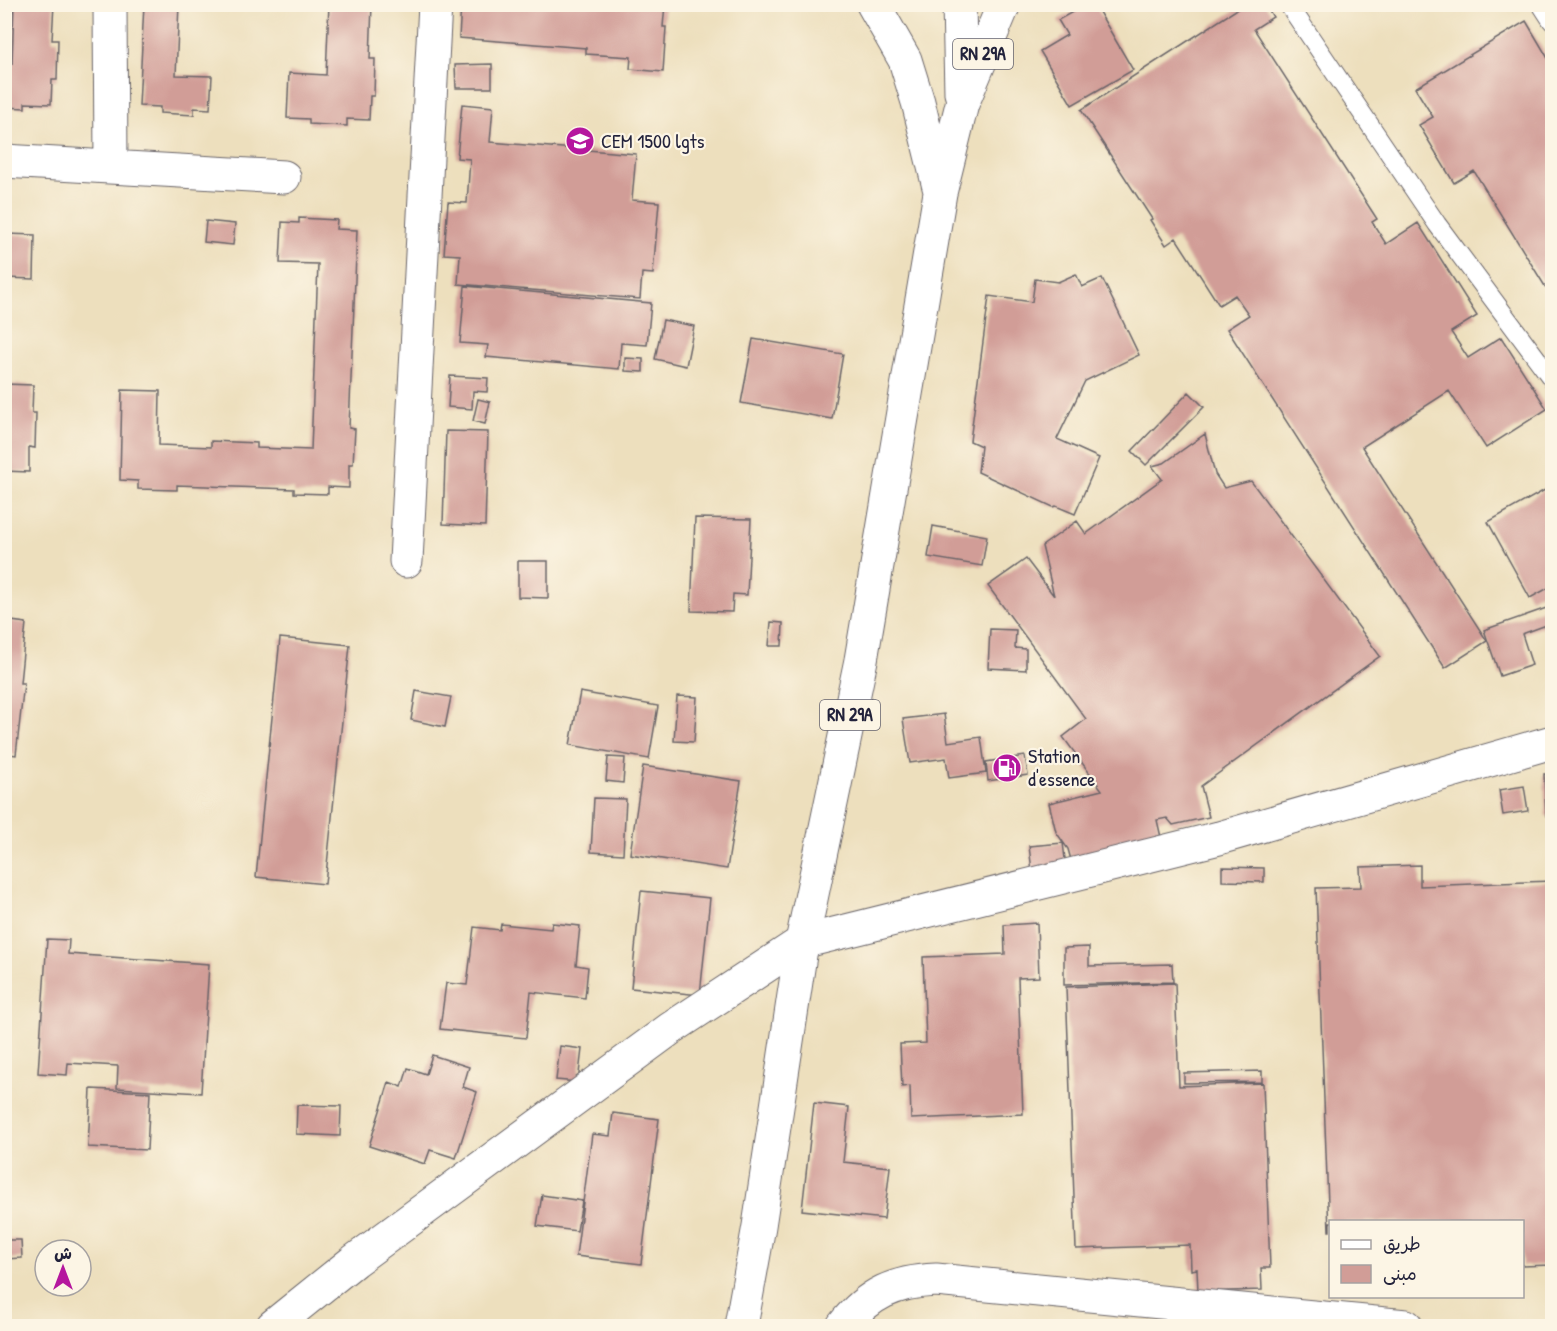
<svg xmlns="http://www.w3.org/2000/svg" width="1557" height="1331" font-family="'Patrick Hand','Playpen Sans Arabic',sans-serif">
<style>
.building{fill:#d19d97}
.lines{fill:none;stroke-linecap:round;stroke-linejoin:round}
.lane-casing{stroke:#696468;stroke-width:20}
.street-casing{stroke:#696468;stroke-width:35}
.secondary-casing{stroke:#696468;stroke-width:35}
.primary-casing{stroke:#696468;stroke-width:35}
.lane{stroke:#fff;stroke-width:18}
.street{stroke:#fff;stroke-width:33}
.secondary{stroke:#fff;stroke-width:33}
.primary{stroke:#fff;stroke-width:33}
.labels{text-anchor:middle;stroke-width:4.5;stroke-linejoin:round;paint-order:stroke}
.shield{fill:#fcf5e5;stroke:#63616e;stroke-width:1.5}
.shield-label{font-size:18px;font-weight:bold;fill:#22223b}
.poi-label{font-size:20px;fill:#22223b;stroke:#fcf5e5;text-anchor:start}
</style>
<rect width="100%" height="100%" fill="#fcf5e5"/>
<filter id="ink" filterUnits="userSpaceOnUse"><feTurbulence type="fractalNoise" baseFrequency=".0167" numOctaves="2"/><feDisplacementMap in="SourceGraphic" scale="12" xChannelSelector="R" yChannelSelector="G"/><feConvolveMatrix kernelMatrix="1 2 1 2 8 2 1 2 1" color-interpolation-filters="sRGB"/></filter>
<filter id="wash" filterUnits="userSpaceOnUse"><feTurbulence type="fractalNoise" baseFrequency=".008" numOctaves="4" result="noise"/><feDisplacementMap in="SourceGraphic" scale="24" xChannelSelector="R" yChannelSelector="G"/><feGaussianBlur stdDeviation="1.35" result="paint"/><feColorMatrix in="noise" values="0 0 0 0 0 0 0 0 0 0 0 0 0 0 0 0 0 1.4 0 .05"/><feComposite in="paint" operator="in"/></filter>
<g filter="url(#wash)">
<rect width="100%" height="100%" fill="#eddfbd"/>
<g id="blocks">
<path class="building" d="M14 4H54L52 40H58L57 80H52L51 104 25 103V108L4 107V64H12Z
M144 4H179L176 75 212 76 210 109 194 108V115L160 113V107L139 106Z
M329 4H372L370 59H375L374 96H370L369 120 347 119V126L309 124V119L287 118 289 73 326 75Z
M461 4H665L663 27H666L663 72 630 69 631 57 586 54V48L459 38Z
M1245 4H1265L1273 17 1254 29 1377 219 1372 222 1386 244 1418 223 1477 316 1451 332 1468 358 1501 337 1547 409 1486 448 1449 391 1362 447 1487 641 1445 668 1227 329 1249 315 1235 295 1219 305 1176 238 1166 245 1150 220 1152 219 1081 110Z
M1085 5H1095L1133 70 1072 105 1040 51 1067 35 1058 20Z
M1526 21 1552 65V295L1551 296 1474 171 1454 183 1419 125 1433 117 1415 88Z
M492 64V88H456L455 65Z
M462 104 493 107 490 142 636 154 632 200 659 202 653 274 642 273 640 299 458 284 460 255 444 254 448 202 467 203 470 159 457 158Z
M299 218 337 220 336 229 357 230 349 428 355 429 353 464H349V488L328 487V494L294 493V489L177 485V490L138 489V481L120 480 122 390 160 391 159 445 211 447V441L257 443V448L311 450 318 264 280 263 282 222 299 223Z
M206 221 235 224 233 245 204 242Z
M7 234 35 235 34 279 6 278Z
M1076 274 1082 287 1102 278 1139 355 1085 381 1057 439 1099 458 1075 514 1056 506 1053 507 978 472 981 446 970 441 989 296 1032 302 1035 279 1058 282Z
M465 286 651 303 647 345 621 343 619 369 486 357 488 345 460 343Z
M663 320 694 326 686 366 655 359Z
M753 339 843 354 832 419 741 403Z
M625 358 643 359V372L625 371Z
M450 376 488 378 487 392 473 391 472 409 448 407Z
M4 384 33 385 32 413H36L35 448 29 447V472L4 471Z
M1189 392 1204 407 1146 465 1132 451Z
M478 399 490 402 485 424 473 421Z
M446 431 488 432 485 526 443 524Z
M1205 434 1215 474 1224 488 1251 481 1380 656 1201 786 1209 817 1173 825 1167 818 1157 820 1163 846 1073 867 1068 849 1056 832 1049 803 1102 790 1063 737 1086 719 988 586 1026 559 1054 596 1042 546 1077 521 1086 534 1162 479 1152 466 1164 463Z
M1552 486V586L1530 598 1488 522Z
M695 518 751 519 747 595 733 594 732 612 691 611Z
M933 526 987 536 982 566 928 557Z
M518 561H548V598L518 597Z
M1552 606V623L1522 634 1532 665 1500 676 1484 630Z
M4 620 26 623 20 683H24L16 755 10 754 6 787H4Z
M771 622 783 623 782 646H769Z
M990 629 1016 630 1015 648 1026 649V670L988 668Z
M280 638 350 645 325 884 256 877Z
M416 691 451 697 445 727 411 720Z
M580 692 658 706 649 759 570 745Z
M677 696 697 697 694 742 674 741Z
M944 714 948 742 981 737 986 773 949 778 946 758 910 763 903 719Z
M1025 756 1028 775 988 781 986 762Z
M608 757 625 758 623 783 606 781Z
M643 766 741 781 727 869 630 854Z
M1544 774H1552V816H1546Z
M1524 786 1528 811 1503 815 1499 790Z
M594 798 626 799 623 854 591 852Z
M1063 843 1066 867 1032 871 1029 846Z
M1420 865V886L1552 881V1265L1522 1266V1222H1330V1231H1329L1316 888 1361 887 1360 867Z
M1222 867 1264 868V882L1222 881Z
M641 891 710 898 700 995 631 988Z
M552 923 580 926 576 965 588 967 585 998 531 992 526 1038 440 1029 446 983 467 985 474 927 500 930 501 924 551 929Z
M1037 923 1039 977 1018 978 1023 1114 911 1119 910 1086 902 1087 900 1044 926 1043 923 957 1005 954 1004 925Z
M47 939 69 940 68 954 209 964 201 1093 117 1088 118 1066 68 1063 67 1075 38 1073Z
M1089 947V966L1172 964 1173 982 1064 985V948Z
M1175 983 1179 1086 1263 1083 1270 1268H1261L1262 1290 1198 1292 1197 1269 1191 1270 1190 1245 1076 1249 1066 987Z
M560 1046 582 1049 578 1082 556 1080Z
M432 1055 469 1067 463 1087 477 1092 456 1158 430 1150 425 1164 369 1146 389 1082 402 1087 408 1068 426 1074Z
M1262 1071V1082L1184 1083V1073Z
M91 1089 150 1092 147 1150 88 1147Z
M814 1103 849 1107 843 1162 890 1167 884 1219 802 1210Z
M297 1105 341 1106 340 1136 296 1134Z
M613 1113 659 1119 641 1264 576 1256 592 1134 610 1136Z
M542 1195 582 1201 577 1231 537 1226Z
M4 1240H21L22 1258 4 1259Z"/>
</g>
</g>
<g filter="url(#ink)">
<use href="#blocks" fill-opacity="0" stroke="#696468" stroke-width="1.5"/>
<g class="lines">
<g class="lane-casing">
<path id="lane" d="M1288 4 1437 224 1552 379
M1541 4 1552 21"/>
</g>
<g class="street-casing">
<path id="street" d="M110 4 111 167
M4 161 284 177
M406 561 435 4
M802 942 1219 838 1552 742"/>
</g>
<g class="secondary-casing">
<path id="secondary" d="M273 1326 354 1261 670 1029 802 942
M843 1326C869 1293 895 1282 936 1280L1406 1326"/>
</g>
<g class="primary-casing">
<path id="primary" d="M873 4 905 60 918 102 939 187
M959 4 961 93
M741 1326 759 1226 802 942 861 660 940 193 962 104 1004 4"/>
</g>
<use href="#lane" class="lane"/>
<use href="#street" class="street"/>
<use href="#secondary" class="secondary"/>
<use href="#primary" class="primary"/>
</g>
</g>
<defs>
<g id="school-disc" transform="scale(1.5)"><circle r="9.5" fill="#b5179e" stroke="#fcf5e5"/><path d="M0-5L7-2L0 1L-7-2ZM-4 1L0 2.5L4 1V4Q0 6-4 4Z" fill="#fff"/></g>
<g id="fuel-disc" transform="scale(1.5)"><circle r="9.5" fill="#b5179e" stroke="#fcf5e5"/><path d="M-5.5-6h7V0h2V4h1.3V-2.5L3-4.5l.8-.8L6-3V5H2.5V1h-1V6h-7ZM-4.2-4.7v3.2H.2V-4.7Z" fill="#fff"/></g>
</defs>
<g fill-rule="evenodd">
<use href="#school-disc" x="580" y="141"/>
<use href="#fuel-disc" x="1007" y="768"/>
</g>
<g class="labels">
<g class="shield">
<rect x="953" y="39" width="60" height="30" rx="4.5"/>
<rect x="820" y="700" width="60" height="30" rx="4.5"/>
</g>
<g class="shield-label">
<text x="983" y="60">RN 29A</text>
<text x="850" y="721">RN 29A</text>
</g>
<g class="poi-label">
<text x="601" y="148">CEM 1500 lgts</text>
<text x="1028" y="763">Station<tspan x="1028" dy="23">d'essence</tspan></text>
</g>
</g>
<rect width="1557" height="1331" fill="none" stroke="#fcf5e5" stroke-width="24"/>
<rect x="1329" y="1220" width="195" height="78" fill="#fcf5e5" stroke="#a5a1a1" stroke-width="1.5"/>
<rect x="1341" y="1240" width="30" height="9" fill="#ffffff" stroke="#a5a1a1" stroke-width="1.5"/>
<text x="1383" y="1250" font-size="18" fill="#22223b">طريق</text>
<rect x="1341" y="1265" width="30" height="18" fill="#d19d97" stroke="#a5a1a1" stroke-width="1.5"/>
<text x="1383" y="1280" font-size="18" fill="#22223b">مبنى</text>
<g transform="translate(63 1268)"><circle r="28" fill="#fcf5e5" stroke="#a5a1a1" stroke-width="1.5"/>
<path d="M0-4.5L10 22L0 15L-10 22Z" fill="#b5179e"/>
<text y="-9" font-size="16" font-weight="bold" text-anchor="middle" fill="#22223b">ش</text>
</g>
</svg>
